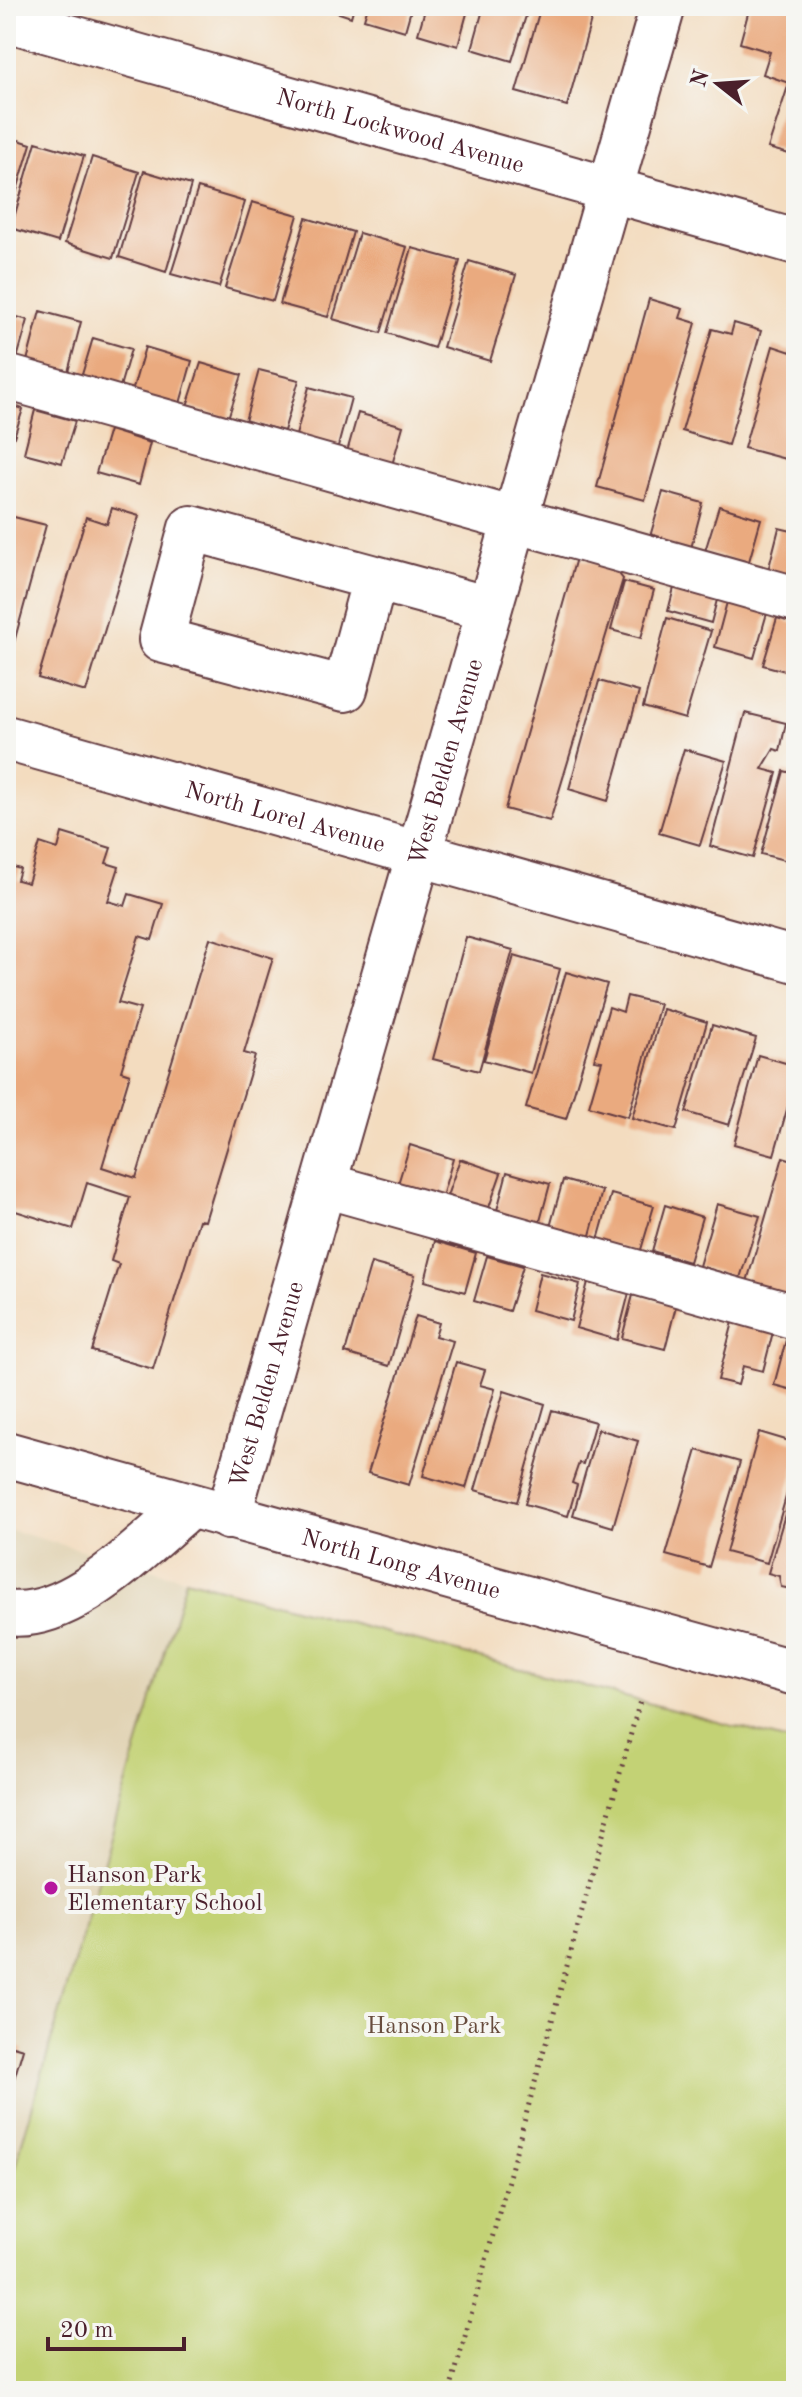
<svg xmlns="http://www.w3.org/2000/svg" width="802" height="2397" font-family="'Old Standard TT',serif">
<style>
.built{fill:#e1d3b4}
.green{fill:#c3d274;stroke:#867850;stroke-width:2}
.building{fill:#eaaa7f}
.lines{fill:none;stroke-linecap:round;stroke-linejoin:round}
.minor-casing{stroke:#633b41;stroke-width:48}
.path{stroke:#633b41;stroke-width:5;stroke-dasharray:2 6;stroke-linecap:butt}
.minor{stroke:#fff;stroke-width:44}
.poi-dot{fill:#b5179e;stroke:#f6f6f2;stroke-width:3}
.labels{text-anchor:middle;stroke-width:8;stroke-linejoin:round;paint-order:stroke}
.street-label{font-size:24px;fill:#4a1f2b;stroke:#f6f6f2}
.poi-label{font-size:24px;fill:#4a1f2b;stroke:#f6f6f2;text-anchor:start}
.park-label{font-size:24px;fill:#684c3d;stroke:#f6f6f2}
</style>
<rect width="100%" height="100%" fill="#f6f6f2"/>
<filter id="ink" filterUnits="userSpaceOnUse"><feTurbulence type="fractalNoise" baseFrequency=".0125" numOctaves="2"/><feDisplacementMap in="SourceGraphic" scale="16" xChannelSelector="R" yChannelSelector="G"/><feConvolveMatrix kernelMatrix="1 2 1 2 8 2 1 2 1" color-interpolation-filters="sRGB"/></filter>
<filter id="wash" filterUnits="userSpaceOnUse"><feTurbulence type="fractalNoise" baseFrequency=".006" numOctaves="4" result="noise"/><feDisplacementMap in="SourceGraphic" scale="32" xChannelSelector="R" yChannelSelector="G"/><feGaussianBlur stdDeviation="1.8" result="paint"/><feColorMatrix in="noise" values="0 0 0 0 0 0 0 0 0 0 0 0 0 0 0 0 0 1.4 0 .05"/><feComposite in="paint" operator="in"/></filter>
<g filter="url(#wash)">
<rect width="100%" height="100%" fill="#f3dcbf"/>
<path class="built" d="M6 1529 186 1579 6 2197Z"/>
<path class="green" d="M186 1579 796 1743V2391H6V2197Z"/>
<g id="blocks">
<path class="building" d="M318 6H354L351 17Z
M368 6H412L405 31 364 19Z
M426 6H469L458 46 418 34Z
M484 6H529L512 61 472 49Z
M541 6H595L567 106 516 92Z
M750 6H796V156L768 148 789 83 763 74 770 52 740 43Z
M6 136 31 144 7 223H6Z
M36 142 84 156 58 242 11 228Z
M92 157 139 172 113 258 65 243Z
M144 171 191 185 166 272 119 257Z
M198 188 245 202 219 287 171 274Z
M252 202 298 215 273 301 225 288Z
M306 218 353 232 328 317 280 304Z
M359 233 407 247 381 333 333 319Z
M412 248 460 261 434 348 387 333Z
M469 261 516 275 490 361 443 347Z
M649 299 683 309 680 318 696 323 645 500 597 487Z
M40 311 81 322 68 372 27 361Z
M6 314 28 320 16 362 6 359Z
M734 323 761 331 728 445 682 431 712 329 731 334Z
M93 338 131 349 119 390 81 378Z
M796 339V435L789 460 744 448 773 346 791 352Z
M145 347 192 361 179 407 132 392Z
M201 363 242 375 228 418 187 406Z
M259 370 299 380 284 431 245 421Z
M309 387 351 398 337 450 295 439Z
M6 403 23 409 10 449 6 447Z
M35 410 75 421 62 463 24 453Z
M358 413 403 426 390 472 345 459Z
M109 430 150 443 139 485 96 473Z
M663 492 703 503 690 552 649 540Z
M719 506 761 519 748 565 705 551Z
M112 508 139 516 86 692 38 678 86 517 107 524Z
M6 515 46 525 13 646 6 644Z
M779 528 796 532V578L768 571Z
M576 558 615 569 623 579 550 821 505 809Z
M624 582 654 590 641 638 611 630Z
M675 584 718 596 711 623 668 611Z
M727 602 767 613 754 658 715 647Z
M667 618 711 631 685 719 643 707Z
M777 618 796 624V674L763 665Z
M599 681 639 692 608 801 569 789Z
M745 713 786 723 780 751 774 749 762 769 777 773 753 858 710 846Z
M684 749 726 761 700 845 659 833Z
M784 771 796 774V863L761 854Z
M62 833 111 848 106 863 119 867 108 901 125 906 129 894 163 904 152 940 139 936 118 1003 140 1009 121 1071 130 1074 102 1167 136 1178 210 938 273 958 244 1053 255 1056 205 1221 199 1220 153 1369 92 1351 119 1264 111 1261 130 1197 87 1183 73 1229 6 1208V865L20 869 17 880 28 883 40 843 58 849Z
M466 937 513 950 479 1071 433 1059Z
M514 956 560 969 531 1073 484 1060Z
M566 972 607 984 566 1119 526 1108Z
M627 996 660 1004 628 1117 589 1106 602 1061 594 1060 609 1007 623 1012Z
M663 1009 707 1022 676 1130 632 1118Z
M712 1025 756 1038 729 1125 686 1112Z
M758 1055 796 1066V1078L774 1155 734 1144Z
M410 1145 453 1159 441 1200 397 1187Z
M783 1157 796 1161V1264L786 1296 746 1285Z
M460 1159 501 1173 487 1213 446 1199Z
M507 1172 550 1184 539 1225 496 1214Z
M563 1180 602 1191 589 1239 550 1227Z
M611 1194 654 1206 640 1253 598 1240Z
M717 1204 760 1216 740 1278 699 1266Z
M665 1205 702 1217 689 1262 652 1251Z
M435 1241 476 1253 465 1292 425 1281Z
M487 1256 523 1266 509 1311 474 1301Z
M371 1263 415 1275 389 1366 345 1353Z
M540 1273 580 1284 571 1321 531 1310Z
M588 1282 629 1293 617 1340 576 1328Z
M633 1295 676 1306 665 1349 622 1338Z
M416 1316 439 1323 435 1336 453 1341 409 1485 368 1473Z
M734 1318 774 1328 763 1371 743 1366 738 1385 718 1380Z
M786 1340 796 1342V1391L774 1385Z
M456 1362 485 1370 480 1385 495 1389 466 1488 423 1476Z
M504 1391 545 1404 517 1502 475 1490Z
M552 1410 595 1422 583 1464 579 1463 572 1483 577 1485 568 1516 525 1504Z
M598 1429 638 1441 613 1527 573 1515Z
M759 1432 796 1443V1462L767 1563 726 1552Z
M697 1450 740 1462 709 1567 666 1555Z
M795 1480H796V1590L781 1587 779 1576 768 1573Z
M6 2044 23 2049 7 2102H6Z"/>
</g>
</g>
<g filter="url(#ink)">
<use href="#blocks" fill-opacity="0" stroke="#633b41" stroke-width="2"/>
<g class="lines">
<g class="minor-casing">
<g id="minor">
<path id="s1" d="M6 19 796 242"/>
<path d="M6 377 796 599"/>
<path d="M375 578 345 689 161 640 191 528 489 609"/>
<path id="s2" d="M6 738 796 960"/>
<path d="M324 1185 796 1317"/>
<path id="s3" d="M6 1454 796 1673"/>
<path id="s4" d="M228 1517 663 6"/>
<path d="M6 1613C71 1623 142 1545 190 1506"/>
</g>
</g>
<path class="path" d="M450 2391 641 1697"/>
<use href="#minor" class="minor"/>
</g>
</g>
<circle class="poi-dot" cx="51" cy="1888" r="8"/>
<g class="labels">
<g class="street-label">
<text dy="8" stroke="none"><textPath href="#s1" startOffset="410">North Lockwood Avenue</textPath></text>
<text dy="8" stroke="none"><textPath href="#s4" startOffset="786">West Belden Avenue</textPath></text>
<text dy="8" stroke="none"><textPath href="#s2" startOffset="290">North Lorel Avenue</textPath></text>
<text dy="8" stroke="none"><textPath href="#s4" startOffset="138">West Belden Avenue</textPath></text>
<text dy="8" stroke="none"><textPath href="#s3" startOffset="410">North Long Avenue</textPath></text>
</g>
<g class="poi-label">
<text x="67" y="1882">Hanson Park<tspan x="67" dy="28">Elementary School</tspan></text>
</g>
<g class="park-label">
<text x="434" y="2033">Hanson Park</text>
</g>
</g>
<rect width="802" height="2397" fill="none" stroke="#f6f6f2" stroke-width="32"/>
<g transform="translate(718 84) rotate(287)" stroke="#f6f6f2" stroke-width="6" paint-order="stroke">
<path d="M0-6L14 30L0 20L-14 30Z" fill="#4a1f2b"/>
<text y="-12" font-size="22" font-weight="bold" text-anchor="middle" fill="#4a1f2b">N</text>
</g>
<path d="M48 2337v12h136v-12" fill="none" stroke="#4a1f2b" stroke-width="4"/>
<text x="60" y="2337" font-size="24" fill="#4a1f2b" stroke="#f6f6f2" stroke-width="6" paint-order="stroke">20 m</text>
</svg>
